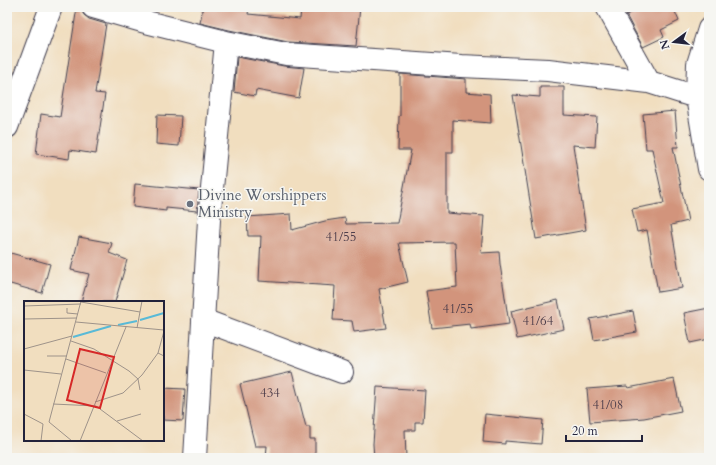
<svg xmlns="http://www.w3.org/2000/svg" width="716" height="465" font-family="Cardo,serif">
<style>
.building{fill:#d2947c}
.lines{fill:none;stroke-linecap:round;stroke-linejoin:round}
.street-casing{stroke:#413e4f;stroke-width:24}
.street{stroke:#fff;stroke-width:22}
.worship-dot{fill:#6b7280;stroke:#f6f6f2;stroke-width:1.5}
.labels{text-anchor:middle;stroke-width:3;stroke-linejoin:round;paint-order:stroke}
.number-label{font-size:13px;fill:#4e3e4b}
.worship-label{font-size:15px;fill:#5b616d;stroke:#f6f6f2;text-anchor:start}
.inset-river{fill:none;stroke:#59bad7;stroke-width:2}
.inset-road{fill:none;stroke:#9e938a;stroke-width:1}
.view{fill:#d62828;fill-opacity:0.15;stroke:#d62828;stroke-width:2}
.inset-edge{fill:none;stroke:#22223b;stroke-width:2}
</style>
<rect width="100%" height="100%" fill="#f6f6f2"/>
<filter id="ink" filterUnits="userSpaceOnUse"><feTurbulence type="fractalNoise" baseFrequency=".025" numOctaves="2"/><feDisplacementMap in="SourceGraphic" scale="8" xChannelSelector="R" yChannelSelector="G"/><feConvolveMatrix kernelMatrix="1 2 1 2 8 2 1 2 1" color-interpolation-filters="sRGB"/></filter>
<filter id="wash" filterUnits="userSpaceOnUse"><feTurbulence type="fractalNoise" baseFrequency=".012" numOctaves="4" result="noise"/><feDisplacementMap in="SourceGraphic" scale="16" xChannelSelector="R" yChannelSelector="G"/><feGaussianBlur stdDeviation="0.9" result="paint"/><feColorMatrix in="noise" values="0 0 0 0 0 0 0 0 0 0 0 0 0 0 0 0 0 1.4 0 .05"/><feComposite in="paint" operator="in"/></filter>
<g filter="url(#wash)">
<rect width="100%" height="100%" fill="#f1debf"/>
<g id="blocks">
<path class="building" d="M77 7H81V10L84 15 89 19 106 24 95 93 105 94 96 154 70 150 69 159 36 154 41 114 60 117Z
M203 7H249L248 14 300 19 301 7H360L356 46 288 42 229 30 200 23Z
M643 7H673L679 21 661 30 664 37 643 47 626 15Z
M237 57 284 66 304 68 299 98 256 90 255 96 234 92Z
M400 74 466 79V92L490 94 491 123 453 120V152H447V213L484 216 481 253 499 252 500 264 509 324 471 329 470 324 432 328 426 291 457 287 455 242 399 243 408 282 379 289 386 328 354 332 352 321 333 320 335 286 259 281 261 236H248L247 217 291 214 292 230 325 221 345 218 346 224 397 223 411 150H398L399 116H400Z
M540 87H564V115L597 117 595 147 573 145 586 230 536 239 513 95 540 97Z
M675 111 678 147H673L688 221 671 225 682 288 658 292 647 230 637 232 632 209 664 203 652 149H646L643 114Z
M157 115 181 116 179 146 156 144Z
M135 184 199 190 197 211 166 208V211L133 207Z
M79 237 112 243 109 253 127 260 115 302H81L89 274 71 270Z
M7 252 50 264 42 293 7 283Z
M558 300 564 329 517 339 511 311Z
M709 308V339L690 343 684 313Z
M633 311 637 332 594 340 590 319Z
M292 372 306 427H310V439H315V458H266L267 446H255L240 384Z
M674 379 681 411 644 418 590 422 587 389 627 386 628 388Z
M377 387 425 390 423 422H415V430H405L406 458H374L373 444Z
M163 388 185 389 183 421 163 420Z
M485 414 543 420 541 444 505 441V444L483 442Z"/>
</g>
</g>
<g filter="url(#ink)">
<use href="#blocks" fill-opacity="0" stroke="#413e4f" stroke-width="1"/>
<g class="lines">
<g class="street-casing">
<path id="street" d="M93 7 142 21 226 42 286 54 461 66 548 70 649 82 709 101
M607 7 649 82
M709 29 698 64 697 97 709 169
M7 127 51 7
M203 320 342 372
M195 458 209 220 226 42"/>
</g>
<use href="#street" class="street"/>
</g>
</g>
<circle class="worship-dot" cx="190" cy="204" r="4"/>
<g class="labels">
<g class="number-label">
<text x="341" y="241">41/55</text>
<text x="458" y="313">41/55</text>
<text x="538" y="325">41/64</text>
<text x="270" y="397">434</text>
<text x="608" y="409">41/08</text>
</g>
<g class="worship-label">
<text x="198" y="200">Divine Worshippers<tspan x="198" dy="17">Ministry</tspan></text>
</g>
</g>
<g transform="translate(24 301)">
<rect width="140" height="140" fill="#f1debf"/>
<path class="inset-river" d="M116 19 140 12M94 24 113 20M49 36 87 25"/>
<path class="inset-road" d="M57 1 116 11M0 5 57 3M43 7V12L54 13M0 18 53 17M52 21 140 29M113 27 118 0M140 30 134 52 140 55M47 40 70 48 105 70 114 78 116 89M0 48 48 35M23 55H43M42 58 82 72M0 69 37 73M71 101 99 92 118 74 134 52M29 103 72 105 119 140M0 113 19 123M93 120 117 113M25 121 57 0M25 121 48 140M17 140 19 123M56 140 102 26"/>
<path class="view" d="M56 48 90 56 76 107 43 99Z"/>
<rect width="140" height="140" class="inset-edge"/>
</g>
<rect width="716" height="465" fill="none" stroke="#f6f6f2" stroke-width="24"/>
<g transform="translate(674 42) rotate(255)" stroke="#f6f6f2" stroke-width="3" paint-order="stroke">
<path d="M0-3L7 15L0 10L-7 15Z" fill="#22223b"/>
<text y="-6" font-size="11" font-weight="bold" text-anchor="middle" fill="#22223b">N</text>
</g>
<path d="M566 435v6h76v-6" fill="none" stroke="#22223b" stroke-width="2"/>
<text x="572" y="435" font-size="12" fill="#22223b" stroke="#f6f6f2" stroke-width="3" paint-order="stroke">20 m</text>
</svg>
